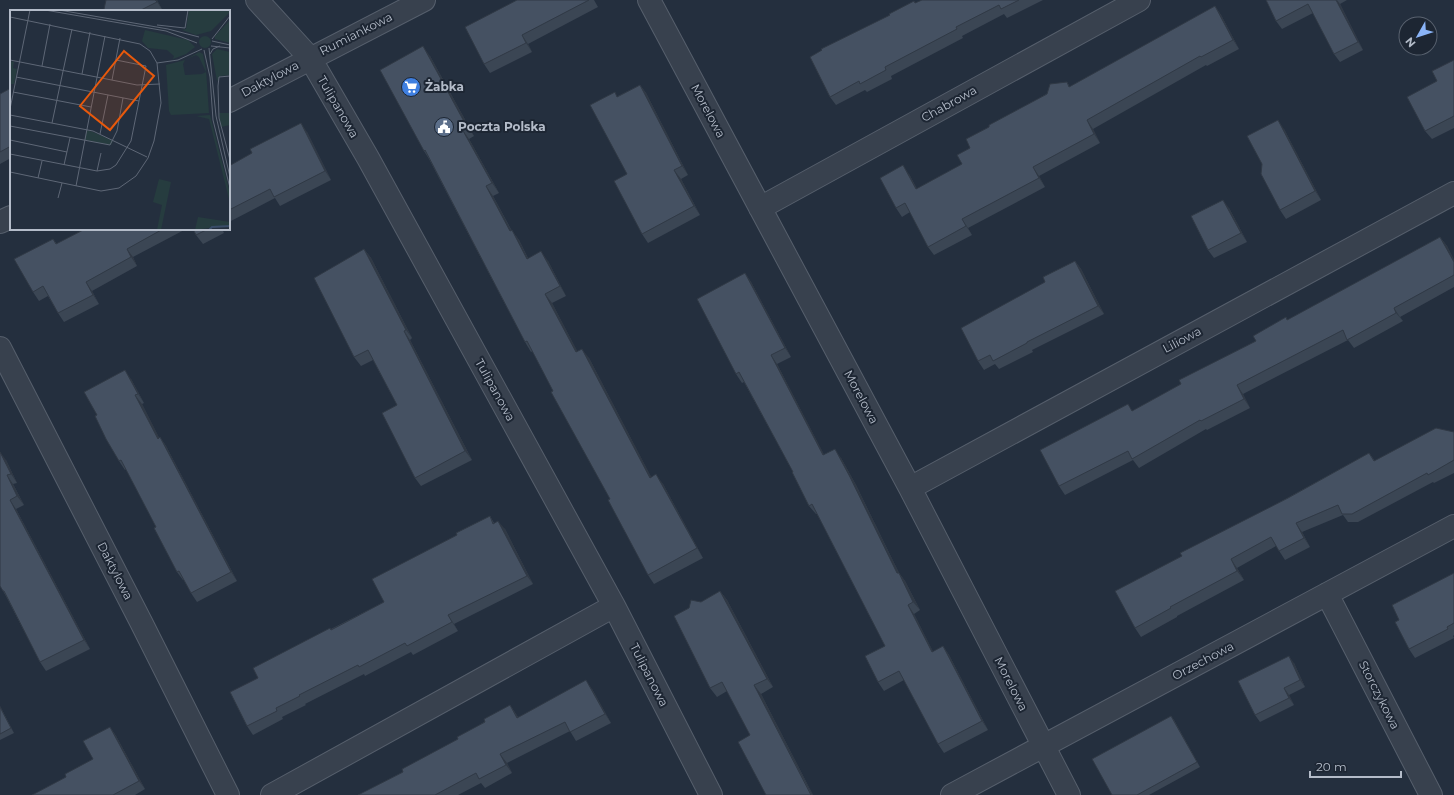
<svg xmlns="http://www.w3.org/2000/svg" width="1454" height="795" font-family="Montserrat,sans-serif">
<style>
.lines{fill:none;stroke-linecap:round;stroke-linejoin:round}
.minor-casing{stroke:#565f6c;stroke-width:24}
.minor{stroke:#38414e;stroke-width:22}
.wall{fill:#3b4654}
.shaded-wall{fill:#303945}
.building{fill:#455162;stroke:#303945}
.labels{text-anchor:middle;stroke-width:4;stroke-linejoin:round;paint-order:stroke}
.street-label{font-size:12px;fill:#b4bcc9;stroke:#1d2633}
.poi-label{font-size:12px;font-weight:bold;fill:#b4bcc9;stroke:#1d2633;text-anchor:start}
.inset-river{fill:none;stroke:#394c67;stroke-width:2}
.inset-road{fill:none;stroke:#5e6776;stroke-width:1}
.view{fill:#e8590c;fill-opacity:0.15;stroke:#e8590c;stroke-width:2}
.inset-edge{fill:none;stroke:#b4bcc9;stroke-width:2}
</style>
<rect width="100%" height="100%" fill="#242f3e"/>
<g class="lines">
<g class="minor-casing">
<path id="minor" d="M257 0 310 58 368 158 614 606 711 795
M649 0 910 488 1069 795
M229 101 424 0
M760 208 1139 0
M0 222 11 217
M0 348 141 622 228 795
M910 488 1454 193
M1327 594 1431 795
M272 795 614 606
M952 795 1454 526"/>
</g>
<use href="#minor" class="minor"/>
</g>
<path class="wall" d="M157 0 163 11H105L104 9Z
M517 0H594L598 7 528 44 532 52 490 73 484 64Z
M922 0H1043L1007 18 1004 14 962 36 963 38 891 76 892 79 867 92 865 90 836 105 830 97 890 15Z
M1266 0H1347L1340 4 1363 50 1340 62 1334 54 1313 13 1282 29 1276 21Z
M1215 6 1221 15 1239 49 1207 66 1206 65 1093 129 1100 143 1039 176 1045 187 968 228 972 235 934 255 928 247 910 212 902 217 896 208 909 174 917 189 962 164 989 127 1067 82 1070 87Z
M430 56 474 136 469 139 499 193 493 196 512 231 519 240 528 258 548 261 566 296 552 303 577 351 589 358 651 477 663 484 703 558 654 584 648 575 610 499 533 351 531 352 525 342 429 159 424 151Z
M1454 60V128L1432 139 1425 131 1437 81Z
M640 85 646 93 688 175 681 179 700 215 648 243 642 234 618 96Z
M11 88V158L0 164V94Z
M1284 129 1321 200 1286 219 1280 210Z
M307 132 331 180 280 206 275 198 229 222V166Z
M1229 208 1247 242 1214 258 1208 250Z
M85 229H186L133 257 137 266 92 291 99 304 64 322 58 313 48 296 39 301 33 292 53 239 57 244Z
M193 229H222L224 233 203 244 196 235Z
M1440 237 1447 246 1454 260V287L1400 317 1403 321 1354 348 1348 340 1243 394 1250 408 1207 430 1206 429 1139 468 1133 460 1065 495 1059 486 1132 411 1181 384 1256 341 1286 317 1288 320Z
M364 249 371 258 412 338 410 340 472 460 421 486 415 478 397 405 373 360 361 366 354 357Z
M1075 261 1081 269 1104 314 1032 350 1033 352 999 369 995 364 984 370 978 361 1045 282Z
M745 273 751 282 791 357 777 364 824 455 841 458 856 485 899 573 905 581 920 610 914 614 933 652 943 646 949 655 988 730 944 753 938 744 904 680 884 691 878 682 885 646 817 514H816L809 506 793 472 744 382 742 383 736 374Z
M131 379 144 403 142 404 159 438 160 437 166 446 237 581 197 602 191 593 184 580H183L177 572 156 527 126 469 125 470 119 461 97 415Z
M1454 432V473L1434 483 1433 482 1358 522H1348L1343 515 1302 532 1310 547 1285 560 1276 546 1237 568 1244 580 1177 616V617L1141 637 1135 628 1182 556 1369 453 1375 461Z
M6 460 17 483 13 484 24 505 16 509 90 649 46 671 40 662 7 598 3 591Z
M490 516 494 523 505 529 533 584 454 624 458 631 413 655 411 652 365 676 364 674 305 704 306 705 282 717 283 719 253 735 247 726 258 678 331 629 384 602 457 535Z
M1454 573V635L1453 636 1454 638 1415 658 1409 649 1399 620Z
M720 591 727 600 773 687 761 694 813 795H766L750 735 727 691 717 697 710 688 701 602Z
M1294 663 1305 687 1289 695 1294 705 1260 722 1255 715Z
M592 689 611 723 576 741 570 731 507 763 512 773 485 788 481 783 458 795H358L403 772 458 739 510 705 518 717Z
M0 706 14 733 0 740Z
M1171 716 1174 720 1200 767 1149 795H1112Z
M110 727 116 736 145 789 135 795H32L66 777 93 759Z"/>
<path class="shaded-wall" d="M155 0H157L163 11 157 2Z
M1336 0H1337L1340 4 1363 50 1358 42Z
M1215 6 1221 15 1239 49 1233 40Z
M522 35 528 44 532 52 526 43Z
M423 46 430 56 474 136 467 127Z
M640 85 646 93 688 175 682 166Z
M1087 120 1093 129 1100 143 1094 134Z
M1278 120 1284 129 1321 200 1315 191Z
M301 123 307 132 331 180 325 171Z
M462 129 469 139 499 193 492 183Z
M903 165 909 174 922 198 916 189Z
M1033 167 1039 176 1045 187 1039 178Z
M674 170 681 179 700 215 694 206Z
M486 186 493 196 517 241 510 231Z
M1223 200 1229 208 1247 242 1241 233Z
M962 219 968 228 972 235 966 226Z
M512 230 519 240 533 269 527 259Z
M1440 237 1447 246 1454 260V262Z
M127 249 133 257 137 266 131 257Z
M364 249 371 258 412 338 406 330Z
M541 251 548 261 566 296 560 286Z
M1075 261 1081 269 1104 314 1098 306Z
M745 273 751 282 791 357 785 348Z
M86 282 92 291 99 304 93 295Z
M545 294 552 303 583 362 576 352Z
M1394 308 1400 317 1403 321 1396 313Z
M404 331 410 340 472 460 465 451Z
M582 349 589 358 657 488 650 478Z
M771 355 777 364 829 464 823 455Z
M125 370 131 379 144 403 138 394Z
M1237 385 1243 394 1250 408 1244 399Z
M135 395 142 404 164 447 158 439Z
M160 437 166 446 237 581 231 572Z
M835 449 841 458 856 485 899 573 905 581 920 610 913 602 897 573Z
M0 452 6 460 17 483 11 474Z
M656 474 663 484 703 558 697 548Z
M7 475 13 484 24 505 17 496Z
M10 500 16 509 90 649 84 640Z
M498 521 505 529 533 584 527 576Z
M1296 523 1302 532 1310 547 1304 538Z
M1231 559 1237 568 1244 580 1237 571Z
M720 591 727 600 773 687 767 679Z
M908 605 914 614 938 661 932 652Z
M448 615 454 624 458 631 452 622Z
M943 646 949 655 988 730 982 721Z
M1289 656 1294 663 1305 687 1300 680Z
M586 680 592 689 611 723 605 714Z
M754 685 761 694 813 795H812Z
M1284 688 1289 695 1294 705 1289 698Z
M510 705 516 714 523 727 517 718Z
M0 706 14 733 11 728 0 707Z
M1171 716 1174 720 1200 767 1197 762Z
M110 727 116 736 145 789 139 781Z
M500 754 507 763 512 773 506 765Z"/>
<path class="building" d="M106 0H155L157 2 139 11H108L104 9Z
M517 0H589L522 35 526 43 484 64 465 27Z
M922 0H1019L1001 9 999 5 956 27 957 29 885 67 886 70 860 84 859 81 830 97 810 57 822 50 821 49 890 15 889 14 914 1 915 3Z
M1266 0H1336L1358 42 1334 54 1308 4 1276 21Z
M1215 6 1233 40 1201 57 1200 56 1087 120 1094 134 1033 167 1039 178 962 219 966 226 928 247 905 203 896 208 880 178 903 165 916 189 962 164 957 155 970 148 966 139 989 127V125L1047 94 1050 84 1067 82 1069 87Z
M423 46 467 127 462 129 492 183 486 186 510 231 512 230 527 259 541 251 560 286 545 294 576 352 582 349 650 478 656 474 697 548 648 575 608 500 610 499 551 392 553 391 527 341 525 342 425 150 424 151 380 70Z
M1454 60V116L1425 131 1407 97 1437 81 1432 71Z
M640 85 682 166 674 170 694 206 642 234 614 181 627 174 590 105 615 92 617 97Z
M11 88V146L0 152V94Z
M1278 120 1315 191 1280 210 1261 174 1262 164 1247 136Z
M301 123 325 171 274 197 270 189 229 210V166L252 153 250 149Z
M1223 200 1241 233 1208 250 1191 216Z
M85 229H163L127 249 131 257 86 282 93 295 58 313 43 286 33 292 14 259 53 239 56 244Z
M193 229H208L196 235Z
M1440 237 1454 262V275L1394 308 1396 313 1347 340 1343 330 1237 385 1244 399 1201 421 1200 420 1132 459 1128 451 1059 486 1040 450 1128 404 1132 411 1181 384 1179 380 1256 341 1253 336 1286 317 1287 320Z
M364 249 406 330 404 331 465 451 415 478 382 413 397 405 368 350 354 357 314 278Z
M1075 261 1098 306 1027 342V343L993 361 990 355 978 361 961 328 1045 282 1043 277Z
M745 273 785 348 771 355 823 455 835 449 850 477 897 573H899L913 602 908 605 932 652 943 646 982 721 938 744 899 671 878 682 865 656 885 646 812 504 809 506 792 472H793L739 372 736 374 697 299Z
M125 370 138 394 135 395 158 439 160 437 231 572 191 593 179 571 177 572 154 528 156 527 121 460 119 461 106 439 95 416 97 415 84 392Z
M1436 428 1454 432V460L1428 475 1427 473 1352 514H1342L1338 505 1296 523 1304 538 1279 551 1271 537 1231 559 1237 571 1170 607 1171 608 1135 628 1115 591 1182 556 1180 553 1288 498 1369 453 1374 461Z
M0 452 11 474 7 475 17 496 10 500 84 640 40 662 4 591H3L0 586Z
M490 516 493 524 498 521 527 576 448 615 452 622 407 646 405 643 359 667 358 665 299 695 300 696 276 708 277 711 247 726 230 692 258 678 253 668 330 628 331 630 384 602 372 579 457 535 456 533Z
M1454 573V623L1447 627 1448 629 1409 649 1395 622 1399 620 1392 605Z
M720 591 767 679 754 685 811 795H766L738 742 750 735 722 682 710 688 674 616 689 608 691 600 701 602Z
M1289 656 1300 680 1284 688 1289 698 1255 715 1238 681Z
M586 680 605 714 570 732 565 722 500 754 506 765 479 779 476 773 435 795H358L403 772 402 769 458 739 457 737 485 722 484 719 510 705 517 718Z
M0 707 11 728 0 734Z
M1171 716 1197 762 1137 795H1112L1092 759Z
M110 727 139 781 113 795H32L66 777 65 774 93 759 83 741Z"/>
<defs>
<g id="supermarket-disc" transform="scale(1)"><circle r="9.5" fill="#3f7fe0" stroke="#1d2633"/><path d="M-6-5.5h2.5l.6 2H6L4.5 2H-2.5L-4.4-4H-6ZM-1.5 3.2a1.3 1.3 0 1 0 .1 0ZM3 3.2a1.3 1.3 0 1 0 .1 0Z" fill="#fff"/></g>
<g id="civic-disc" transform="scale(1)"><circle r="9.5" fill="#5c6f8a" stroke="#1d2633"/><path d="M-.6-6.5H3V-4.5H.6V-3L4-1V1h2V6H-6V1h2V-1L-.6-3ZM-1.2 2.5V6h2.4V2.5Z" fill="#fff"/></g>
</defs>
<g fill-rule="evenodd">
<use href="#supermarket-disc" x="411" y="87"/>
<use href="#civic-disc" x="444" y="127"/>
</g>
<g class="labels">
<g class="street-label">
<text transform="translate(356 34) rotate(-27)" y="4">Rumiankowa</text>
<text transform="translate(270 79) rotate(-28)" y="4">Daktylowa</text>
<text transform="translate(949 104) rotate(-29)" y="4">Chabrowa</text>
<text transform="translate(338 107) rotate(60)" y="4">Tulipanowa</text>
<text transform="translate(708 111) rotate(62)" y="4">Morelowa</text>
<text transform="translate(1182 340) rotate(-28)" y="4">Liliowa</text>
<text transform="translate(495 390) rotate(61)" y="4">Tulipanowa</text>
<text transform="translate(861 397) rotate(62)" y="4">Morelowa</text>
<text transform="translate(115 571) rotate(63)" y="4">Daktylowa</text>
<text transform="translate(1203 661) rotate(-28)" y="4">Orzechowa</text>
<text transform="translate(649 675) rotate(63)" y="4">Tulipanowa</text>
<text transform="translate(1011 684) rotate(63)" y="4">Morelowa</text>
<text transform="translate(1379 695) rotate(63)" y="4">Storczykowa</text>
</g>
<g class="poi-label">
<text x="425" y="91">Żabka</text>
<text x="458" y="131">Poczta Polska</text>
</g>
</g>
<g transform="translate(10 10)">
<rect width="220" height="220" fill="#242f3e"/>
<path d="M179 0H220V2L201 21 186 25 172 20 176 19ZM220 10V33L205 29V26ZM135 20 178 30 185 37 176 44 163 49 164 46 157 40 138 38 132 31ZM189 32a6 6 0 1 1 12 0a6 6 0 1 1-12 0ZM207 39 220 42V65L210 66 207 71 202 44ZM189 42 193 44 196 60 199 103 161 105 159 101 156 55 175 50 173 54 175 65 192 64 196 62 189 47 186 45 177 49ZM0 51 4 52 3 58 7 59 4 74H0ZM209 103H220V115L211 117ZM200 105 220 183V193L199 109 186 106ZM77 120 83 122 103 131 101 135 75 130ZM149 169 161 172 151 220H147L152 195 143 192ZM188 207 220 212V215L185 220Z" fill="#263c3f"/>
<path class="inset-river" d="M199 220 202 217 220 216"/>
<path class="inset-road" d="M35 0 156 21 187 33M49 0 158 19 189 27M0 7 130 34 140 41 147 53 151 93 144 131 138 148 126 166 109 178 91 181 0 162M147 15 175 18 178 0M202 29 220 6M202 31 220 35M201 36 220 38M199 38 206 106 220 167M194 40 200 67 203 110 220 178M200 44 203 39 210 36M0 50 127 75 150 74M147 53 168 50 192 39M32 56 40 14M72 64 80 22M220 66 209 67 208 76 209 108 220 150M6 67 129 91M102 70 110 28M3 82 81 97M0 99 20 0M0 105 83 121 137 147M42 113 62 19M0 116 100 135 107 121 113 88M90 124 98 85M0 130 57 142M0 144 87 161 100 159 106 155 121 131 136 56 106 50M54 155 60 128M87 161 91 143M28 168 32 151M66 176 95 26M48 188 52 173"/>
<path class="view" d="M114 41 144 66 100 120 70 96Z"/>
<rect width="220" height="220" class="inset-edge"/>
</g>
<g transform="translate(1418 36) rotate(231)"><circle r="19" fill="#1d2633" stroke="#59626f"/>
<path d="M0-3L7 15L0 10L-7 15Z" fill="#8ab4f8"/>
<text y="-6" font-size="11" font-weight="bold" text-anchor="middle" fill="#b4bcc9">N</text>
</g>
<path d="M1310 771v6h91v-6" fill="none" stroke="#b4bcc9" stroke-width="2"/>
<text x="1316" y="771" font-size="12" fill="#b4bcc9" stroke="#1d2633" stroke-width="3" paint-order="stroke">20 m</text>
</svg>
